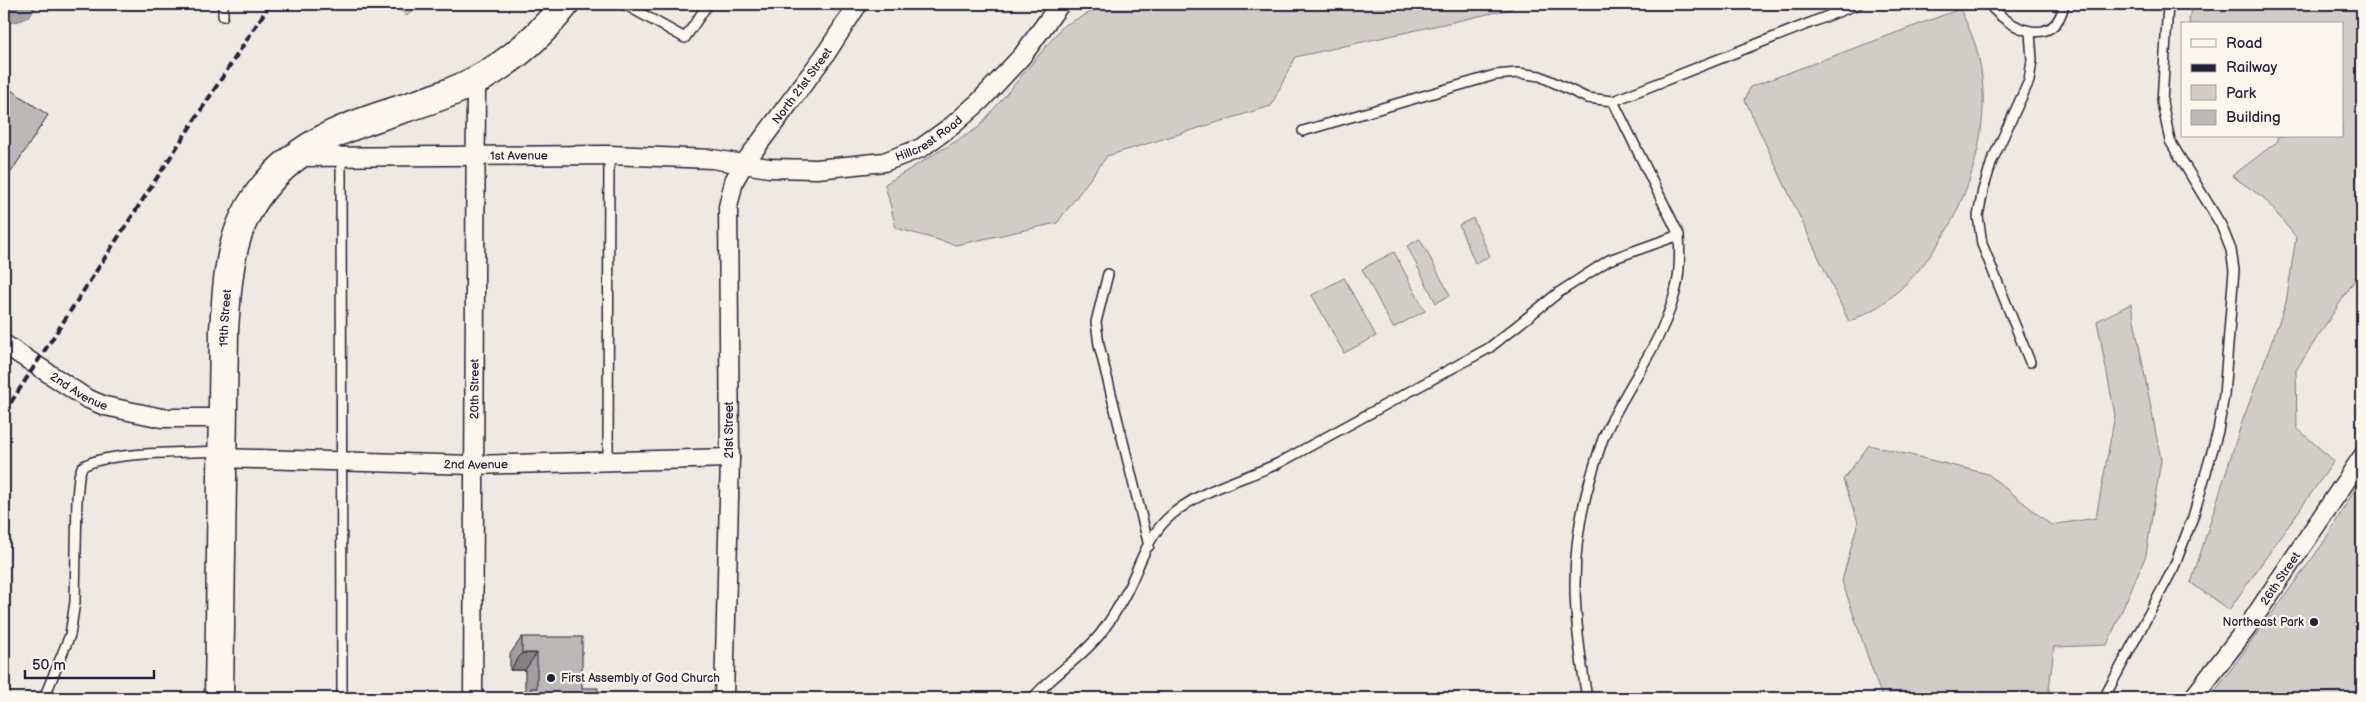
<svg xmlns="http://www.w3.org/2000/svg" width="2366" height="702" font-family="'Balsamiq Sans',sans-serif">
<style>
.green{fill:#d0cdc9;stroke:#797882}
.water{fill:#a6a3a7;stroke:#716f7c}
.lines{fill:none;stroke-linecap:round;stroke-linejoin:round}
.lane-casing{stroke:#22223b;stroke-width:12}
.street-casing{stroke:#22223b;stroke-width:21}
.primary-casing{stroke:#22223b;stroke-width:31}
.lane{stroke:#fbf7ec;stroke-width:9}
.street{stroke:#fbf7ec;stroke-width:18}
.primary{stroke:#fbf7ec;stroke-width:28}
.rail{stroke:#22223b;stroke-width:4;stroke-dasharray:8 4;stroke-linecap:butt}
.wall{fill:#a29e9e;stroke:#22223b}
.shaded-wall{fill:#848181;stroke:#22223b}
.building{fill:#bcb8b8;stroke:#22223b}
.poi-dot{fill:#22223b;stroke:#fbf7ec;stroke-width:2}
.labels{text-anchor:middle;stroke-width:4.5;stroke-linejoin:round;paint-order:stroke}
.street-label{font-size:12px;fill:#22223b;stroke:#fbf7ec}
.poi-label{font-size:12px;fill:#22223b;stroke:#fbf7ec;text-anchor:end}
</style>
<rect width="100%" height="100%" fill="#eeeae2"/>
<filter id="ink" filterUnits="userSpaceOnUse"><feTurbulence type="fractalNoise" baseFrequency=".02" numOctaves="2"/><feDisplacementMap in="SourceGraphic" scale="10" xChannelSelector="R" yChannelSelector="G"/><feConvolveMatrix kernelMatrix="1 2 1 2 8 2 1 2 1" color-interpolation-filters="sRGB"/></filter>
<g filter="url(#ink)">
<path class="green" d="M393 4H419L407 16Z
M1107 4H1515L1511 9 1295 57 1271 106 1107 156 1057 223 956 245 896 228 885 184 978 128 1063 26Z
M2191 4H2362V269L2296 370 2297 428 2334 461 2229 610 2191 583 2241 425 2286 303 2296 237 2264 198 2232 176 2278 141 2277 136H2342V24H2189Z
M1960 9C1965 20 1971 32 1975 44 2003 132 1956 251 1882 304 1872 311 1860 316 1849 322L1745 100 1750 87Z
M1473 218 1490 256 1475 263 1459 225Z
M1420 239 1450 295 1436 303 1407 246Z
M1394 252 1425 311 1393 328 1362 269Z
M1344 278 1376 336 1344 353 1312 295Z
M2131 304 2161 460 2146 555 2107 645 2054 647 2048 698H1882L1842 581 1858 522 1843 480 1869 445 1988 474 2051 525 2096 518 2115 415 2097 321Z
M2362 477V698H2210L2322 545Z"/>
<path class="water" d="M4 4H37C32 19 19 23 4 22Z"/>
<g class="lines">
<g class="lane-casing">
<path id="lane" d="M624 4 685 38 708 4
M1830 4 1834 13
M1989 4C2009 29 2055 51 2064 4
M223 16V4
M1303 131 1495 75 1518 73 1540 76 1587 98 1613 101
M341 157 342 698
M1108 274 1096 322 1099 345 1149 546
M2030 362 1982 244 1978 216 1983 190 1992 161 2029 81 2032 60 2030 32
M608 461 609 155
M44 698 70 635 75 602 77 498 79 476 82 467C104 451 190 453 220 451
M1033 698C1053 674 1081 659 1101 633 1110 621 1120 605 1127 591 1139 567 1147 538 1167 519 1197 490 1243 480 1279 463L1489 348 1558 293 1609 260 1679 235
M1587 698C1573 615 1567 552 1593 470 1597 458 1600 445 1605 434 1628 383 1666 339 1677 284 1680 268 1680 251 1679 235L1613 101 1858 4
M2104 698 2174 567 2193 517 2218 431 2224 395 2234 270 2231 250 2221 225 2170 141 2162 102 2168 4"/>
</g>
<g class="street-casing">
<g id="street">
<path id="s1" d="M298 157 609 155 712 159 769 168 817 169 884 162 921 148 953 125 980 101 1022 56 1060 4"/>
<path id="s2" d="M4 344 86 398 105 406 162 418H222"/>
<path id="s3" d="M221 458 474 465 730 458"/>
<path id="s4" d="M473 698 476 80"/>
<path id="s5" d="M724 698 730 458 728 207 734 181 743 165 825 55 858 4"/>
<path id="s6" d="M2193 698 2249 625 2362 457"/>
</g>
</g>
<g class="primary-casing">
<g id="primary">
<path id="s7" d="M219 698 224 330C226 303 227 274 234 247 248 189 295 148 350 127 392 110 437 101 477 80 512 61 541 35 565 4"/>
</g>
</g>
<use href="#lane" class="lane"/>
<use href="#street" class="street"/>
<use href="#primary" class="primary"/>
<path class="rail" d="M4 413 270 4"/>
</g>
<path class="wall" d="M522 637 582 688 598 692 606 698H517L521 692H525V670H510V654Z"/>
<path class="shaded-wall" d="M522 653H537L525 670H510Z"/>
<path class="building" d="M11 90 48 115 4 183V101Z
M522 637H582V688H598V692H606V698H521V692H531V688H537V653H522Z"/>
</g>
<g class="poi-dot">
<circle cx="2314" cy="622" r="5"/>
<circle cx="551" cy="678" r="5"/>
</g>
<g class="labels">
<g class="street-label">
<text dy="4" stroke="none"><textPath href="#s5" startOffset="635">North 21st Street</textPath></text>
<text dy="4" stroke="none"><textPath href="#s1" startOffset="638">Hillcrest Road</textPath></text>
<text dy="4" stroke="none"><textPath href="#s1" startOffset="221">1st Avenue</textPath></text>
<text dy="4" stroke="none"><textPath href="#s7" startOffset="380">19th Street</textPath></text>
<text dy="4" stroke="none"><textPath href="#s4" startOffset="309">20th Street</textPath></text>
<text dy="4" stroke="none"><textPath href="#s2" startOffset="89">2nd Avenue</textPath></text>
<text transform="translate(729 430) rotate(-90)" y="4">21st Street</text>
<text dy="4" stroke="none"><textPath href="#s3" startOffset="255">2nd Avenue</textPath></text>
<text dy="4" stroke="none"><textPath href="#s6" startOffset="148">26th Street</textPath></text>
</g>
<g class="poi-label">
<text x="2304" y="626">Northeast Park</text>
<text x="561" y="682" text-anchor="start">First Assembly of God Church</text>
</g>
</g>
<rect width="2366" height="702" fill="none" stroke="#fbf7ec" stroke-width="20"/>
<rect x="10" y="10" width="2346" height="682" fill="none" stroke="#22223b" stroke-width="2" filter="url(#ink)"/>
<rect x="2181" y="22" width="162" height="115" fill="#fbf7ec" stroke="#a4a2a5"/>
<rect x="2191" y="39" width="25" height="8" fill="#fbf7ec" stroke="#a4a2a5"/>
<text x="2226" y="48" font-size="15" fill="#22223b">Road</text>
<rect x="2191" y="64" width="25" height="8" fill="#22223b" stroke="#a4a2a5"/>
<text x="2226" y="72" font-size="15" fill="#22223b">Railway</text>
<rect x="2191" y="85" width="25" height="15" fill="#d0cdc9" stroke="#a4a2a5"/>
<text x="2226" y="98" font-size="15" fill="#22223b">Park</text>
<rect x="2191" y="110" width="25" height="15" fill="#bcb8b8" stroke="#a4a2a5"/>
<text x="2226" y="122" font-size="15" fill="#22223b">Building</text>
<path d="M25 670v8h129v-8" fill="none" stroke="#22223b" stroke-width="2.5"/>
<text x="32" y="670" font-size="15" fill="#22223b" stroke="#fbf7ec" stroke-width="4" paint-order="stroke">50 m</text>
</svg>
